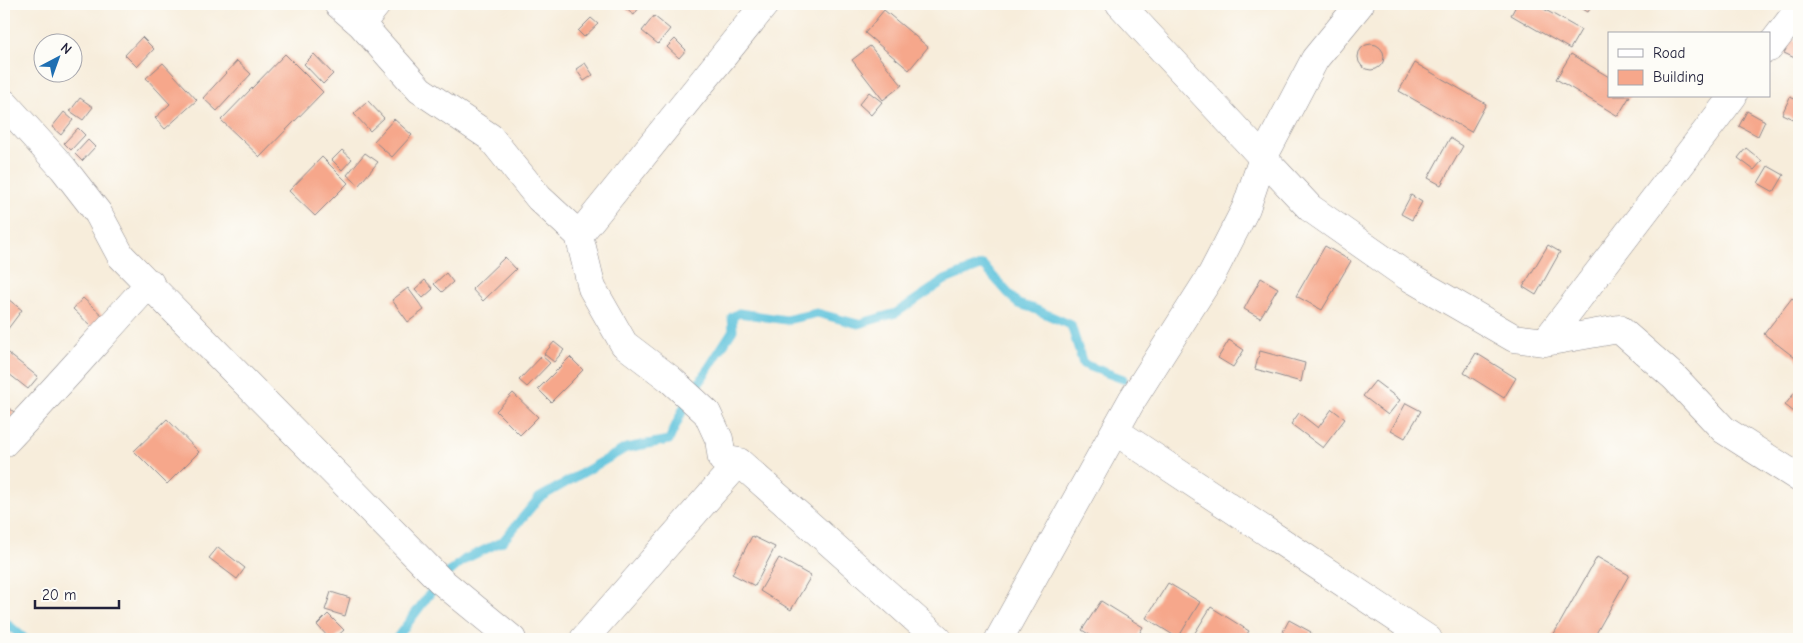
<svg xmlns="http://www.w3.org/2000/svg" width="1803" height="643" font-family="'Comic Neue',sans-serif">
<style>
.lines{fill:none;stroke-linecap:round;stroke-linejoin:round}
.stream{stroke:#5fc3dc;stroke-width:9}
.building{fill:#f6a78b}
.street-casing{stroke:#8c888b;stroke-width:29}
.street{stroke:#fff;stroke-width:28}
</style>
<rect width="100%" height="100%" fill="#fdfcf7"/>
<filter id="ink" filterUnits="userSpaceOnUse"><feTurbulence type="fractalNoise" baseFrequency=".02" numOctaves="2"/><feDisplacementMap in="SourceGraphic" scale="10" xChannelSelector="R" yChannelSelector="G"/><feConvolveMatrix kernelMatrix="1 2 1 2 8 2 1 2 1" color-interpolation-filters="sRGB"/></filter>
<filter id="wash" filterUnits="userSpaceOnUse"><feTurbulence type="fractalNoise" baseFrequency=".0096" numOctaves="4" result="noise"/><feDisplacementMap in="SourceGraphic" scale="20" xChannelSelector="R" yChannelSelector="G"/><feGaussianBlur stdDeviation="1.12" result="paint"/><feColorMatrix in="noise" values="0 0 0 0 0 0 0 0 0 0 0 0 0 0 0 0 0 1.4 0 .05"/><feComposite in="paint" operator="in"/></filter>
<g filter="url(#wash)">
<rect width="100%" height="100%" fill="#f7eddb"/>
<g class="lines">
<path class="stream" d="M4 621 25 639
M396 639 440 580 465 559 503 541 539 498 626 448 669 440 686 403 733 330 732 317 739 313 786 320 817 313 858 324 896 313 945 280 983 265 1018 304 1032 308 1071 325 1083 364 1123 379"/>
</g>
<g id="blocks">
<path class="building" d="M619 4H640L641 5 634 15Z
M1517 4H1535L1581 30 1570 49 1511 15Z
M1574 4H1593L1588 12Z
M884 10 928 47 909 70 865 33Z
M654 16 670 29 658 44 642 31Z
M591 18 598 24 584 37 578 31Z
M142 37 154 49 137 67 125 55Z
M675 39 686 50 679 58 667 47Z
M1791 39 1799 44V60L1784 53Z
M1358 57a13 13 0 1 1 26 0a13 13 0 1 1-26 0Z
M870 46 902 85 883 100 852 60Z
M285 54 323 92 260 157 221 120Z
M314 54 333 74 323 84 304 64Z
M1571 54 1609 77V96H1630L1618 116 1556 79Z
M237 61 251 74 217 111 203 98Z
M163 63 197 100 165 129 155 118 170 104 146 78Z
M585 63 593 75 584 81 576 69Z
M1415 63 1486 104 1471 132 1399 91Z
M869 92 882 102 871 115 859 104Z
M1790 97 1799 101V122L1782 114Z
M80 98 93 107 83 120 70 111Z
M368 101 384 118 370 131 354 114Z
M1747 111 1765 121 1758 136 1739 126Z
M64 112 73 120 61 135 52 127Z
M394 119 412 135 392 157 374 141Z
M78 128 85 135 71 150 64 143Z
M1450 138 1463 146 1441 185 1428 178Z
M88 140 95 147 82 161 75 154Z
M1746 148 1762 161 1754 170 1738 158Z
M342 150 352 159 342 170 332 160Z
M365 153 378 162 359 185 347 175Z
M322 157 348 183 315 216 289 191Z
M1768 166 1784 175 1774 192 1758 183Z
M1411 195 1422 202 1412 220 1401 214Z
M1548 245 1560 252 1536 295 1523 287Z
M1325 246 1351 261 1322 310 1296 296Z
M505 257 516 269 483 301 472 289Z
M446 273 453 282 442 292 434 284Z
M1261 278 1278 288 1260 318 1244 309Z
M425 280 433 289 423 298 415 289Z
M408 288 424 310 408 322 392 300Z
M4 296 22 310 4 334Z
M83 298 103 316 92 327 73 309Z
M1792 298 1799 304V361L1764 334Z
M1229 340 1244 350 1233 367 1218 358Z
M554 342 564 350 554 362 544 354Z
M4 350 38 377 28 389 4 370Z
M1260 351 1305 363 1301 382 1255 369Z
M1476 353 1516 378 1504 398 1464 373Z
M542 356 550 363 527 387 519 380Z
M570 357 583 370 551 402 538 389Z
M1375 381 1400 400 1388 415 1363 396Z
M1796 391 1799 393V405L1794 412 1785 405Z
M513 393 538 417 520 435 496 411Z
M1406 403 1421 411 1405 438 1391 430Z
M4 404 14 412 4 426Z
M1332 409 1345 419 1323 448 1291 424 1299 413 1318 428Z
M167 419 199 452 167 484 134 451Z
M752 536 775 547 755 586 732 574Z
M218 547 245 568 237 579 209 558Z
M1597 557 1629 575 1593 639H1551Z
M779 558 811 576 791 610 760 591Z
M1168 583 1200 602 1178 638 1146 618Z
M331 592 350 598 345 616 325 610Z
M1101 601 1143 627 1136 639H1096L1082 630Z
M1211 607 1249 631 1244 639H1191Z
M328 614 344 630 334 639H330L317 625Z
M1289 620 1311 632 1307 639H1279Z"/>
</g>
</g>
<g filter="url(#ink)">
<use href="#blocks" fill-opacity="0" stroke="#8c888b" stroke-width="1"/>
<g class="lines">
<g class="street-casing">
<path id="street" d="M338 4 361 24 420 90 490 137 539 198 579 235 592 288 624 344 670 379 707 413 719 439 722 459 739 462
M1360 4 1315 59 1263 158 1310 208 1407 276 1514 338 1545 342 1619 329 1674 377 1724 430 1799 478
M361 24 377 4
M1769 48 1799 9
M4 103 63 168 98 213 121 256 440 580 512 639
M579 235 765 4
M1545 342 1733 96
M1115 431 1428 639
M4 443C54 391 101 336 150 283
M584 639 739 462 938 639
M999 639 1132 400 1212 274 1246 208 1263 158 1120 4"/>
</g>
<use href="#street" class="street"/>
</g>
</g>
<rect width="1803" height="643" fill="none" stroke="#fdfcf7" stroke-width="20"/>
<rect x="1608" y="32" width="162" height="65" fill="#fdfcf7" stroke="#a5a5ac"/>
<rect x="1618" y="49" width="25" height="8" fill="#ffffff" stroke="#a5a5ac"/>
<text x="1653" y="58" font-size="15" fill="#22223b">Road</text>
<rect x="1618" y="70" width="25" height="15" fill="#f6a78b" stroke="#a5a5ac"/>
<text x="1653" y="82" font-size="15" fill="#22223b">Building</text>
<g transform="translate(58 58) rotate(41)"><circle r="24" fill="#fdfcf7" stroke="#a5a5ac"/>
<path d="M0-4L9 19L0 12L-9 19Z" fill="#1f6fb2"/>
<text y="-8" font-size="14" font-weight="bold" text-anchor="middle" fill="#22223b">N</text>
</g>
<path d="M35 600v8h84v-8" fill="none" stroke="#22223b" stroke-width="2.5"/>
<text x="42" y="600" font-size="15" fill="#22223b" stroke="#fdfcf7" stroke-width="4" paint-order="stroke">20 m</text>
</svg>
